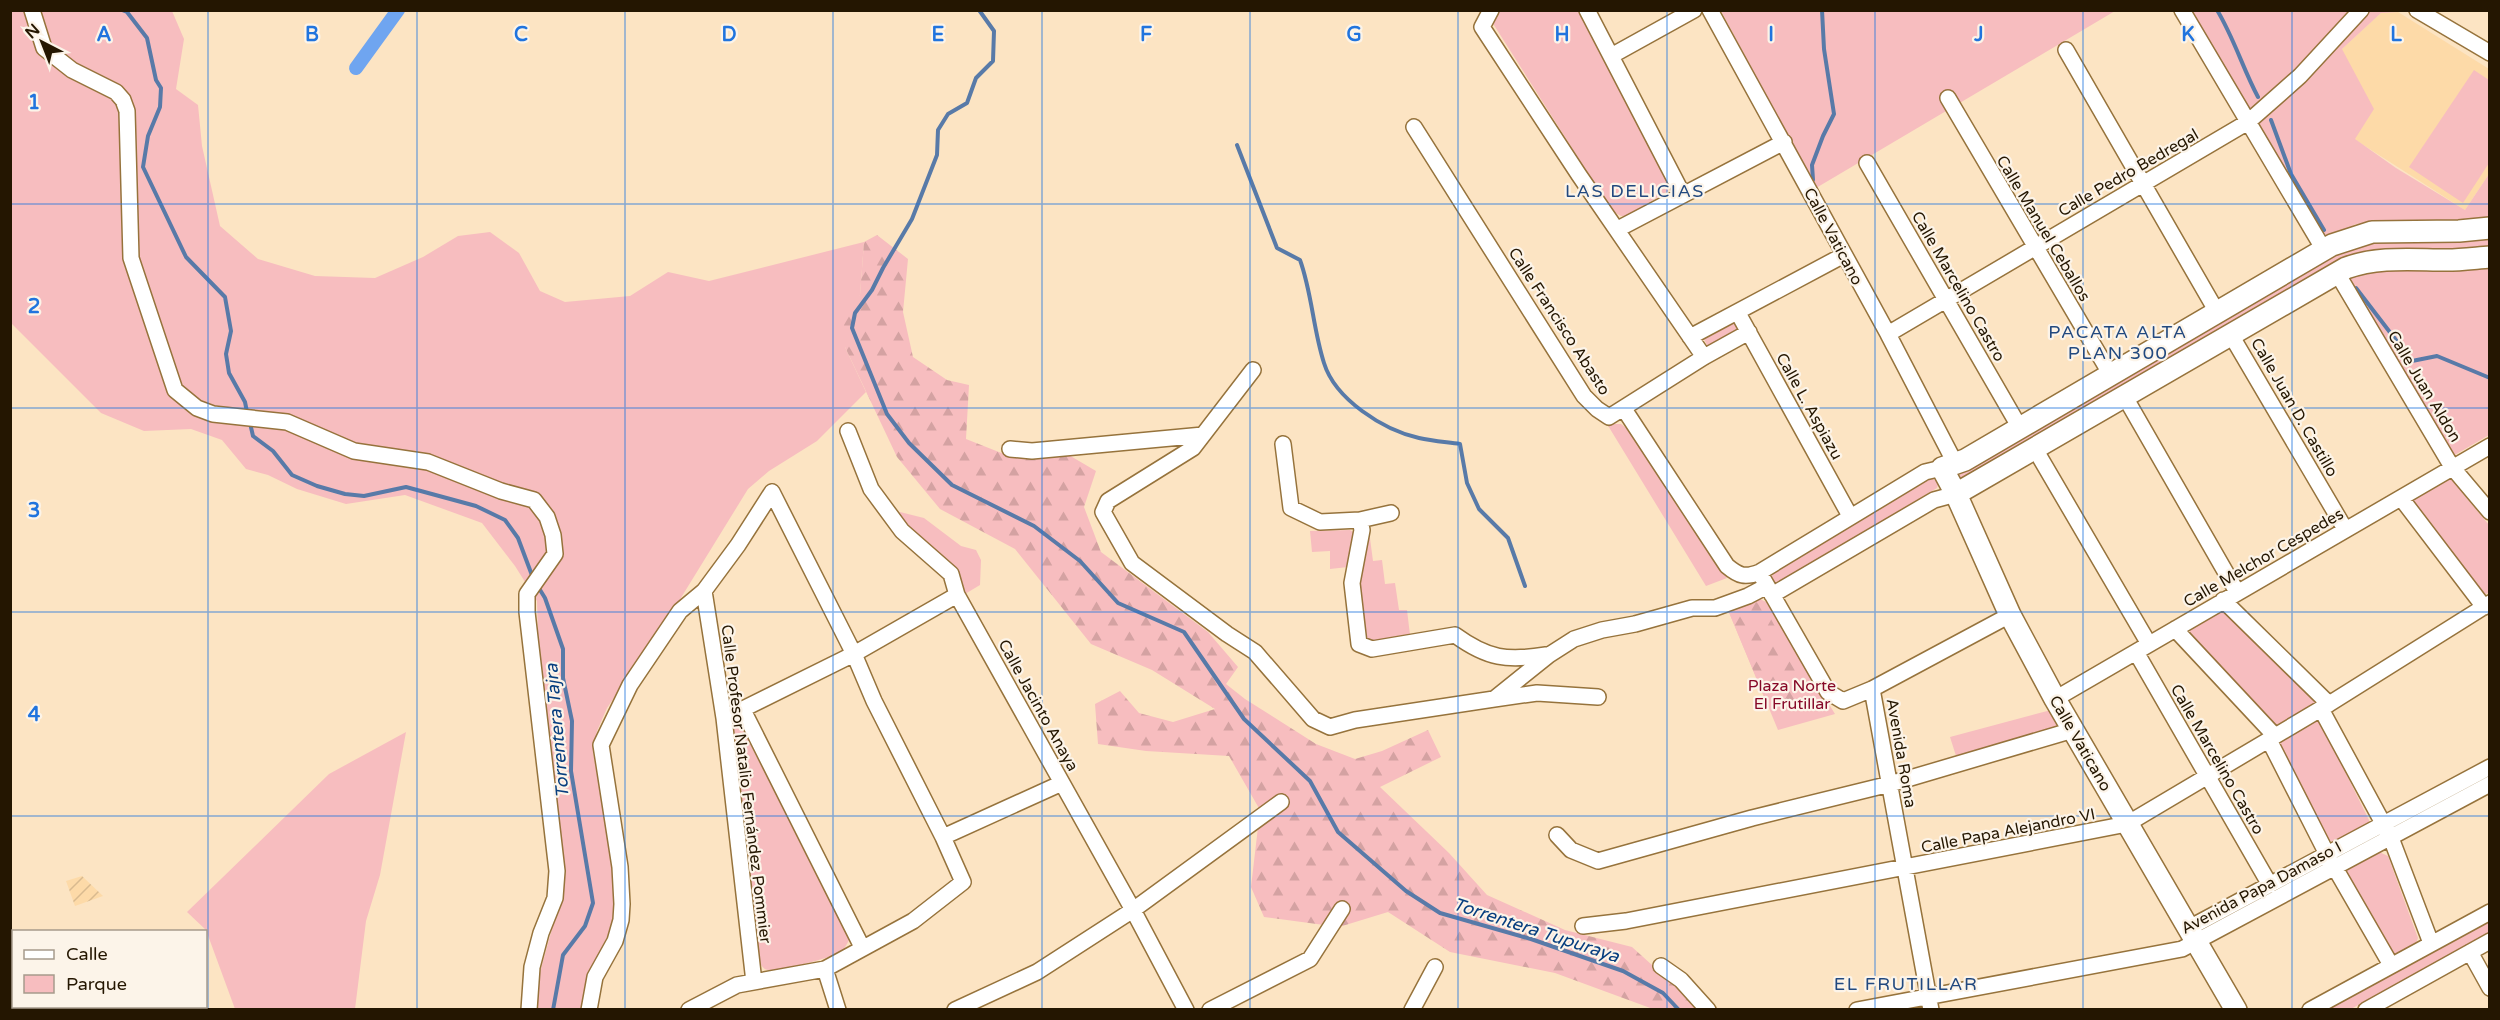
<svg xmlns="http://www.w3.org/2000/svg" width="2500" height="1020" font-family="'Varela Round',sans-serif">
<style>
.built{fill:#fddaa8}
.industrial{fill:url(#industrial-furrows)}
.green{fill:#f7bdbf}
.forest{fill:url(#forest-firs)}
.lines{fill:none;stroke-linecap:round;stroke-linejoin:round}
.stream{stroke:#587aa8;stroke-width:4}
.canal{stroke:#6fa5f0;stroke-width:14}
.street-casing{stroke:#96733c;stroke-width:18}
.secondary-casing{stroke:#96733c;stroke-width:24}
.street{stroke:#fff;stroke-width:15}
.secondary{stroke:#fff;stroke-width:21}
.grid{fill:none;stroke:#2074de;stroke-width:1.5;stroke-opacity:0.55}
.labels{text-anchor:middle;stroke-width:4.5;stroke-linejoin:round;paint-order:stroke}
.street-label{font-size:16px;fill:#241601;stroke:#fcf4e9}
.park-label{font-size:16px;fill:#860727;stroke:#fcf4e9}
.neighbourhood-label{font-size:18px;letter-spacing:1.5px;fill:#22497f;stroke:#fcf4e9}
.water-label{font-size:18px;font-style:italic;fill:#073e7f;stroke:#fcf4e9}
.grid-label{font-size:20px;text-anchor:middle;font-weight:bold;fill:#2074de;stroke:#fcf4e9;stroke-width:4.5;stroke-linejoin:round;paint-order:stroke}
</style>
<defs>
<pattern id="industrial-furrows" width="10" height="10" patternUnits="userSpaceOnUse" patternTransform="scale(1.5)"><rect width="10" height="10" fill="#fddaa8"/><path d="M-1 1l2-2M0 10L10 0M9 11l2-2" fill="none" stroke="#d9ba8f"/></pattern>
<pattern id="forest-firs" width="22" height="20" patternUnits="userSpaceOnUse" patternTransform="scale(1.5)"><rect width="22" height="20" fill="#f7bdbf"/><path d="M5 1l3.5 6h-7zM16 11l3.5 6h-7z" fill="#d4a2a2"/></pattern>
</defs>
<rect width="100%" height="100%" fill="#fce4c3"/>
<path class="built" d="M2398 12 2489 69V174L2465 210 2354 139 2342 49 2381 13Z"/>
<path class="industrial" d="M82 876 103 896 75 906 66 881Z"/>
<path class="green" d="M10 11H172L184 39 176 89 198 105 202 146 220 226 258 259 315 276 375 278 423 257 458 236 490 232 519 253 540 291 565 302 630 296 668 272 709 281 864 242 860 295 845 347 866 392 817 441 769 471 748 489 679 601 607 708 597 731 593 752 614 876 615 919 589 976 581 1009H537L540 972 565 882 538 638 537 601 515 566 482 523 405 495 346 504 297 489 268 475 246 469 222 440 191 429 144 431 101 413 11 323Z
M1499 11H1579L1669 181 1668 191 1627 216H1621L1612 211 1492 22Z
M1721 11H2115L1816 188Z
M2189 11H2354L2297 71 2255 108 2247 109Z
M2368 11 2398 12 2381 13 2342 49 2374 109 2355 139 2396 168 2465 210 2489 174V219L2471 222H2379L2356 224 2332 236 2322 237 2259 131 2258 123Z
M2474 70 2489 80V163L2463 203 2409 167Z
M2489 237V249L2393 251 1965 484 1959 475 2347 248 2368 241Z
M2489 264V435L2453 456 2346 277 2357 272Z
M1733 321 1738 330 1708 347 1703 337Z
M1607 424H1621L1633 433 1727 578 1706 586Z
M1929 478 1936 480 1938 485 1937 488 1777 584 1772 582 1771 578 1775 571Z
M2450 478 2489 525V593L2481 595 2408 497Z
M900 512 924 518 961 546 976 550 981 560 980 585 965 594C955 560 922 538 896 515Z
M1350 530 1356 534 1348 567 1330 569V551L1312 552 1310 531Z
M1369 531 1373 561 1382 560 1385 584 1395 583 1399 610H1407L1410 635 1376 642 1366 638 1359 584Z
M1758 598 1766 602 1772 611 1835 714 1778 730 1728 610Z
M2222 610 2316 701 2314 705 2281 725 2273 724 2190 637V629Z
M2051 710 2058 720 2057 726 2051 732 1957 759 1950 737Z
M2319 719 2369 820V823L2334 843 2328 839 2280 747 2281 741Z
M734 726H741L850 938C847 944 845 949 839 953 829 958 778 972 768 970 763 969 761 965 759 961L732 733Z
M406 732 380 875 366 921 355 1009H235L206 930 187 912 329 774Z
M2379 852 2388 856 2418 938 2415 946 2393 957 2346 874 2347 869Z
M2489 920V933L2351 1009 2327 1010Z"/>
<path class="forest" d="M877 235 908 259 903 312 913 357 947 380 969 385 966 439 1014 458 1062 451 1096 471 1084 507 1101 552 1208 632 1238 667 1226 684 1245 699 1316 744 1355 759 1382 751 1428 730 1441 757 1380 787 1449 853 1487 895 1565 930 1632 947 1701 1009H1653L1555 973 1450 952 1388 912 1339 927 1264 917 1251 887 1260 810 1229 756 1146 751 1098 744 1095 704 1120 691 1139 713 1173 722 1215 709 1152 670 1091 644 1015 549 940 509 897 457 845 347 843 314 860 295 864 242Z
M1753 600 1765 608 1811 693C1800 706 1783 708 1767 704L1728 610Z"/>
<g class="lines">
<path class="stream" d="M122 10 127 12 147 38 156 80 161 88 160 107 148 136 143 167 186 257 225 297 231 331 226 354 229 373 245 402 247 412
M979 10 994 31 993 61 976 78 967 103 948 114 938 130 937 155 912 219 883 268 872 290 855 313 852 328 887 414 909 443 952 485 1034 526 1080 561 1118 603 1184 632 1244 719 1310 781 1338 832 1406 891 1440 913 1531 939 1623 971 1663 993 1679 1010
M2217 10C2234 38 2243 69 2258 97
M2271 120 2291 174 2324 230
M1237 145 1277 248 1300 260C1312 293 1313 329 1324 363 1335 399 1383 430 1419 438 1432 441 1446 442 1460 444L1467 483 1479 509 1508 538 1525 586
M1813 180 1812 165 1823 136 1834 114 1824 49 1822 10
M2356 288 2412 361 2437 356 2490 378
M250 423 253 436 273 451 292 475 317 486 345 494 364 496 406 487 476 506 505 520 518 538 533 578
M537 585 545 598 563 649V678L572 721 571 771 593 903 585 926 563 955 553 1010"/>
<path class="canal" d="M356 68 398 10"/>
<g class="street-casing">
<path id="street" d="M32 10 44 48 72 70 116 92 123 100 127 111 131 258 175 390 197 408 213 414 287 422 354 451 428 462 501 491 534 500 547 517 553 535 555 554 527 594V612L557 871 555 898 541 933 532 967 529 1010
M1491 10 1482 27 1579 175 1704 357
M1587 10 1683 195
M1710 10 1888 334 1955 463
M2182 10 2324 250
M2417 10 2490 53
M2066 50 2217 312
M1611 56 1694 10
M1948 98 2111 375
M1414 127 1584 396 1597 409 1609 417 1704 357 1749 332
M1867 163 2020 428
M1618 229 1784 142
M2337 273 2452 467 2490 512
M1738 313 1850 516
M1888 334 2248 122 2300 76 2361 10
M2231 335 2345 529
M1690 337 1844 255
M1253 370 1193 448 1108 501 1103 512 1132 563 1227 634 1255 652 1313 719 1330 727 1355 720 1494 699 1549 655 1574 639 1602 630 1635 624 1692 608H1715L1748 596 1767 586
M2125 397 2237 592
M1624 409 1727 566C1739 576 1745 578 1760 572L1925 472 1942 468
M848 431 871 489 902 531 951 574 957 595 1133 910 1186 1010
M1283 444 1291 508 1320 522 1360 520 1391 513
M1010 449 1032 451 1203 435
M2035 449 2149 644
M2401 498 2484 607
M1360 520 1362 530 1352 583 1359 644 1372 649 1455 635C1488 659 1507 661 1546 655
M1762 577 1828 692 1843 701 1872 689 2010 615
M704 591 724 718 754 982
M1772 595 1934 500 1956 494
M2223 600 2329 704
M2175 629 2275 736
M2136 652 2270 885
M1872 689 1931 1010
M1494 699 1537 693 1598 697
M2055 699 2490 446
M2321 709 2391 838 2431 943
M743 710 862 947
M735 713 854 654 957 595
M2269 740 2327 854 2391 965
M1557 835 1571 850 1598 861 1752 818 1890 784 2073 730
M943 837 1062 783
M1583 926 1626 921 2127 824 2329 704 2490 603
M2189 928 2490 767
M2470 952 2490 988
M1661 966 1681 980 1708 1010
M825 969 838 1010
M589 1010 595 977 615 941 621 920 622 904 620 867 601 745 630 685 680 611 704 591 738 545 772 492
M689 1010 737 985 825 969 913 921 963 882 943 837 874 701 854 654 772 492
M955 1010 1037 972 1133 910 1281 802
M1210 1010 1310 959 1342 909
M1412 1010 1435 967
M1857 1010 2182 949 2490 784
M2310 1010 2490 912
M2366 1010 2490 941"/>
</g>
<g class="secondary-casing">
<path id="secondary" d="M1956 494 2346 268C2379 256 2413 260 2447 260 2461 260 2476 258 2490 257
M2236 1010 2055 699 2010 615 1956 494 1942 468 1965 460 2332 245 2372 232 2459 231 2490 228"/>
</g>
<use href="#street" class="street"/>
<use href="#secondary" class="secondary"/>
</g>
<path class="grid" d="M208 10V1010M417 10V1010M625 10V1010M833 10V1010M1042 10V1010M1250 10V1010M1458 10V1010M1667 10V1010M1875 10V1010M2083 10V1010M2292 10V1010M10 204H2490M10 408H2490M10 612H2490M10 816H2490"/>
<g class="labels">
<g class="street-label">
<text transform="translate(2128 172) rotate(-30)" y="6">Calle Pedro Bedregal</text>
<text transform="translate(2044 228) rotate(59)" y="6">Calle Manuel Ceballos</text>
<text transform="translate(1834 236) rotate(62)" y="6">Calle Vaticano</text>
<text transform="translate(1959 286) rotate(60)" y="6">Calle Marcelino Castro</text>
<text transform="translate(1560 321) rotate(57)" y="6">Calle Francisco Abasto</text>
<text transform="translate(2425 386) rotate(59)" y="6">Calle Juan Aldon</text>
<text transform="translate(1810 406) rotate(61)" y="6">Calle L. Aspiazu</text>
<text transform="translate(2295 407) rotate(60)" y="6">Calle Juan D. Castillo</text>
<text transform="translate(2263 557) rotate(-30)" y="6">Calle Melchor Cespedes</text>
<text transform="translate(1039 705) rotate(61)" y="6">Calle Jacinto Anaya</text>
<text transform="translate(2081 743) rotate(60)" y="6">Calle Vaticano</text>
<text transform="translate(1902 753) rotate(80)" y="6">Avenida Roma</text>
<text transform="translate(2218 759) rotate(60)" y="6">Calle Marcelino Castro</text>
<text transform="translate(747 784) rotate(83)" y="6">Calle Profesor Natalio Fernández Pommier</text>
<text transform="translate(2008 830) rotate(-11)" y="6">Calle Papa Alejandro VI</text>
<text transform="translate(2261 887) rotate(-28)" y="6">Avenida Papa Damaso I</text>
</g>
<g class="park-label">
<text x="1792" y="691">Plaza Norte<tspan x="1792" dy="18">El Frutillar</tspan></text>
</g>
<g class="neighbourhood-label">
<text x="1635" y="197">LAS DELICIAS</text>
<text x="2118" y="338">PACATA ALTA<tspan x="2118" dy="21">PLAN 300</tspan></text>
<text x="1906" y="990">EL FRUTILLAR</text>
</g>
<g class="water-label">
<text transform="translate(557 731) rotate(-95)" y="6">Torrentera Tajra</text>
<text transform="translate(1536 930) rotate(18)" y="6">Torrentera Tupuraya</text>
</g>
</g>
<g class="grid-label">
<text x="104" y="41">A</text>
<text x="312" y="41">B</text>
<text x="521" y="41">C</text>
<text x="729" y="41">D</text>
<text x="938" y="41">E</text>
<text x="1146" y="41">F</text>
<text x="1354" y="41">G</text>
<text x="1562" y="41">H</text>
<text x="1771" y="41">I</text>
<text x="1979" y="41">J</text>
<text x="2188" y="41">K</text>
<text x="2396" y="41">L</text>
<text x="34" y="109">1</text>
<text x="34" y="313">2</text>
<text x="34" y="517">3</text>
<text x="34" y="721">4</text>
</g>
<rect width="2500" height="1020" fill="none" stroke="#241601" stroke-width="24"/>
<rect x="12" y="930" width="195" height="78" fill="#fcf4e9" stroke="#a69b8c" stroke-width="1.5"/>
<rect x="24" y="950" width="30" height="9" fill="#ffffff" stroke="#a69b8c" stroke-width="1.5"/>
<text x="66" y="960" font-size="18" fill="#241601">Calle</text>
<rect x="24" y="975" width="30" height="18" fill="#f7bdbf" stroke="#a69b8c" stroke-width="1.5"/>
<text x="66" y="990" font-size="18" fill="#241601">Parque</text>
<g transform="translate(42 42) rotate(318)" stroke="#fcf4e9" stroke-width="4.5" paint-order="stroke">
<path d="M0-4.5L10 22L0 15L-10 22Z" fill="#241601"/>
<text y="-9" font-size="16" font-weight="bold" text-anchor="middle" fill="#241601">N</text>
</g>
</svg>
